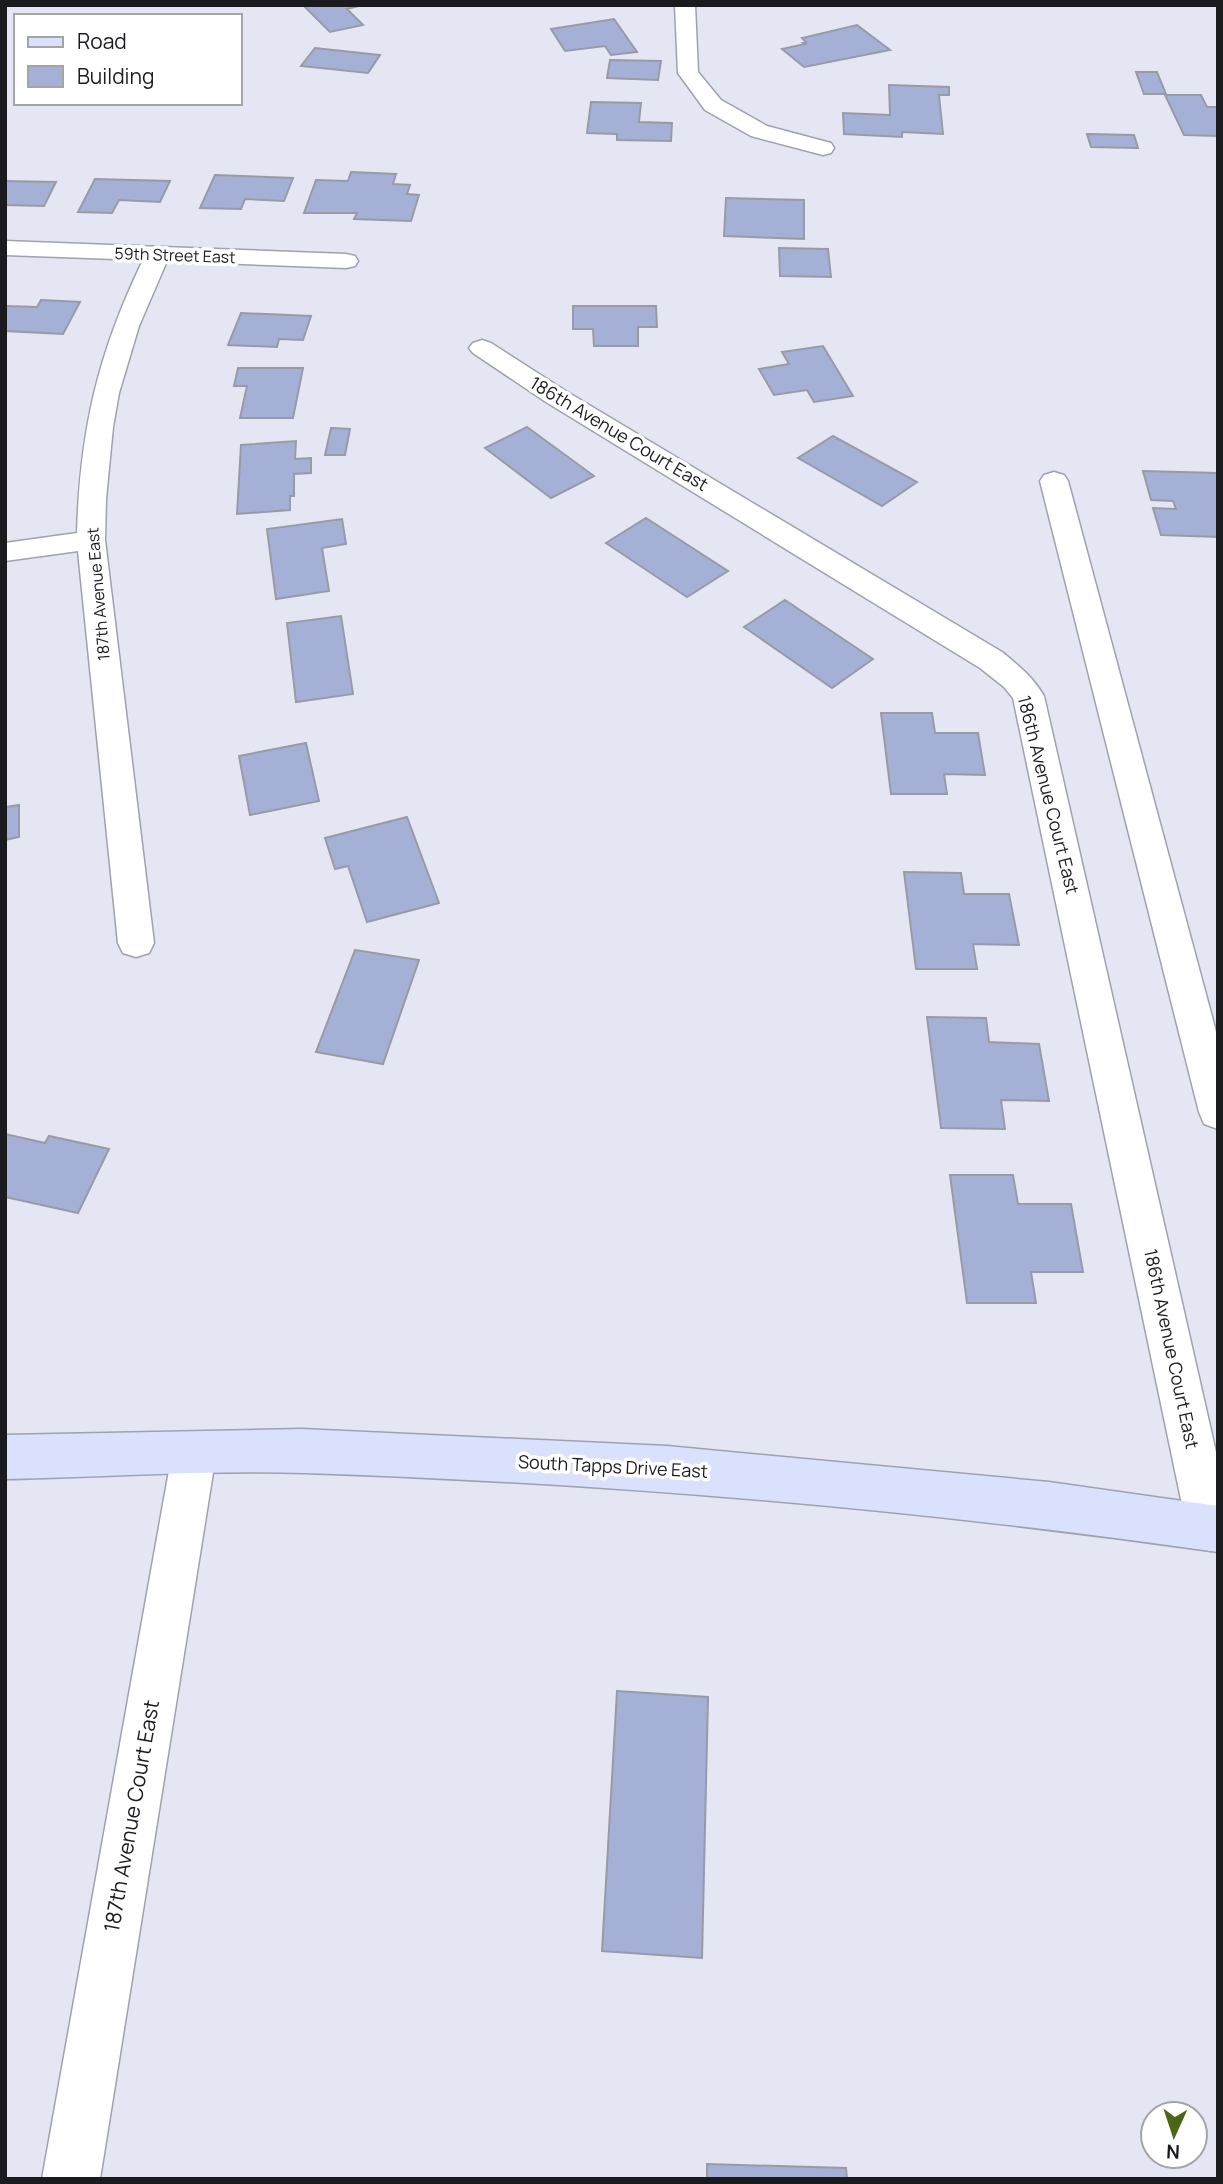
<svg xmlns="http://www.w3.org/2000/svg" width="1223" height="2184" font-family="Manrope,sans-serif">
<style>
.building{fill:#a5b0d7;stroke:#989ba6;stroke-width:2}
.lines{fill:none;stroke-linecap:round;stroke-linejoin:round}
.street-casing{stroke:#9fa2ae;stroke-width:3}
.secondary-casing{stroke:#9fa2ae;stroke-width:3}
.street{fill:#fff;fill-rule:evenodd}
.secondary{fill:#dae1fd;fill-rule:evenodd}
.labels{text-anchor:middle;stroke-width:7;stroke-linejoin:round;paint-order:stroke}
.far-street-label{font-size:16px;fill:#1a1b1f;stroke:#fff}
.street-label{font-size:18px;fill:#1a1b1f;stroke:#fff}
.near-street-label{font-size:21px;fill:#1a1b1f;stroke:#fff}
</style>
<rect width="100%" height="100%" fill="#e4e7f3"/>
<path class="building" d="M303 5H362L347 9 363 25 330 32Z
M614 19 637 52 611 55 605 46 565 51 551 29Z
M857 25 890 50 804 67 782 49 805 44 803 43 806 42 802 38Z
M315 48 380 55 368 73 301 66Z
M610 60 661 61 658 80 607 78Z
M1136 72H1157L1166 94H1144Z
M889 85 949 87V95H939L943 134 902 132V137L844 134 843 113 890 115Z
M1165 95H1201L1207 107H1218V136L1184 135Z
M591 102 641 103 639 122 672 123 671 141 617 140V134L587 133Z
M1087 134 1134 135 1138 148 1091 147Z
M351 172 396 174 393 184 410 185 407 194 419 195 411 221 354 219 357 213H304L316 180 348 181Z
M215 175 293 178 284 201 245 199 241 209 200 208Z
M95 179 170 181 160 202 119 200 112 213 78 212Z
M5 181 56 182 44 206 5 205Z
M726 198 804 200V239L724 236Z
M779 248 828 249 831 277 780 276Z
M41 300 80 302 63 334 5 331 6 306 37 307Z
M573 306H656L657 327H638V346H594L593 329H573Z
M241 313 311 316 303 340 279 339 277 347 228 345Z
M823 346 853 396 814 402 807 390 774 395 759 369 789 364 782 352Z
M238 368H303L293 418H240L247 386H234Z
M527 427 594 476 551 498 485 448Z
M331 428 350 429 345 455H325Z
M833 436 917 482 882 506 798 458Z
M296 441 295 459 311 458V473L294 474V496H290V510L237 514 241 445Z
M1143 471 1218 473V537L1161 535 1153 508 1176 509 1173 501 1151 500Z
M646 518 728 571 687 597 606 543Z
M342 519 346 544 322 548 329 591 276 599 267 529Z
M785 600 873 659 832 688 744 627Z
M341 616 353 694 296 702 287 623Z
M881 713H932L935 733H978L985 775 944 774 947 794H891Z
M306 743 319 801 250 815 239 756Z
M19 805V837L5 840V807Z
M407 817 439 903 367 922 348 866 335 869 325 838Z
M904 872 961 873 964 894H1009L1019 945 973 944 977 969H916Z
M355 950 419 960 383 1064 316 1052Z
M927 1017 986 1018 989 1042 1039 1044 1049 1101 1001 1100 1005 1129 941 1128Z
M5 1134 45 1143 49 1136 109 1149 78 1213 5 1197Z
M950 1175H1013L1018 1204H1071L1083 1272H1031L1036 1303H967Z
M617 1691 708 1697 702 1958 602 1951Z
M707 2164 846 2168 847 2179H707Z"/>
<g class="lines">
<g class="street-casing">
<path id="street" d="M675 5H695L698 72 721 100 767 126 831 143 834 148 831 153 823 155 751 136 705 110 678 73Z
M5 241 346 254 355 256 358 261 355 266 346 268 167 261 139 326 119 393 113 427 106 499 105 540 154 943 149 953 136 957 123 953 118 943 78 551 5 561V543L77 533C80 430 98 353 143 260L5 255Z
M482 340 491 343 564 390 1002 652C1019 666 1033 677 1044 696L1218 1461V1548L1210 1551 1194 1544 1187 1528 1013 698 1004 687 980 668 546 402 473 353 469 348 473 343Z
M1054 472 1064 475 1068 481 1218 1039V1129L1204 1124 1199 1112 1040 481 1044 475Z
M194 1432 210 1438 216 1454 100 2179H42L172 1454 178 1438Z"/>
</g>
<g class="secondary-casing">
<path id="secondary" d="M302 1429 667 1446 1049 1482 1218 1506V1552C915 1509 610 1483 305 1473 206 1470 104 1477 5 1479V1435Z"/>
</g>
<use href="#street" class="street"/>
<use href="#secondary" class="secondary"/>
</g>
<g class="labels">
<g class="far-street-label">
<text transform="translate(175 255) rotate(2)" y="6">59th Street East</text>
<text transform="translate(98 594) rotate(-95)" y="6">187th Avenue East</text>
</g>
<g class="street-label">
<text transform="translate(619 434) rotate(31)" y="6">186th Avenue Court East</text>
<text transform="translate(1048 795) rotate(76)" y="6">186th Avenue Court East</text>
<text transform="translate(1171 1349) rotate(78)" y="6">186th Avenue Court East</text>
<text transform="translate(613 1467) rotate(3)" y="6">South Tapps Drive East</text>
</g>
<g class="near-street-label">
<text transform="translate(132 1816) rotate(-80)" y="7">187th Avenue Court East</text>
</g>
</g>
<rect width="1223" height="2184" fill="none" stroke="#1a1b1f" stroke-width="14"/>
<rect x="14" y="14" width="228" height="91" fill="#ffffff" stroke="#a3a4a5" stroke-width="2"/>
<rect x="28" y="37" width="35" height="10" fill="#dae1fd" stroke="#a3a4a5" stroke-width="2"/>
<text x="77" y="49" font-size="21" fill="#1a1b1f">Road</text>
<rect x="28" y="66" width="35" height="21" fill="#a5b0d7" stroke="#a3a4a5" stroke-width="2"/>
<text x="77" y="84" font-size="21" fill="#1a1b1f">Building</text>
<g transform="translate(1174 2135) rotate(183)"><circle r="33" fill="#ffffff" stroke="#a3a4a5" stroke-width="2"/>
<path d="M0-5L12 26L0 18L-12 26Z" fill="#4c6617"/>
<text y="-10" font-size="19" font-weight="bold" text-anchor="middle" fill="#1a1b1f">N</text>
</g>
</svg>
